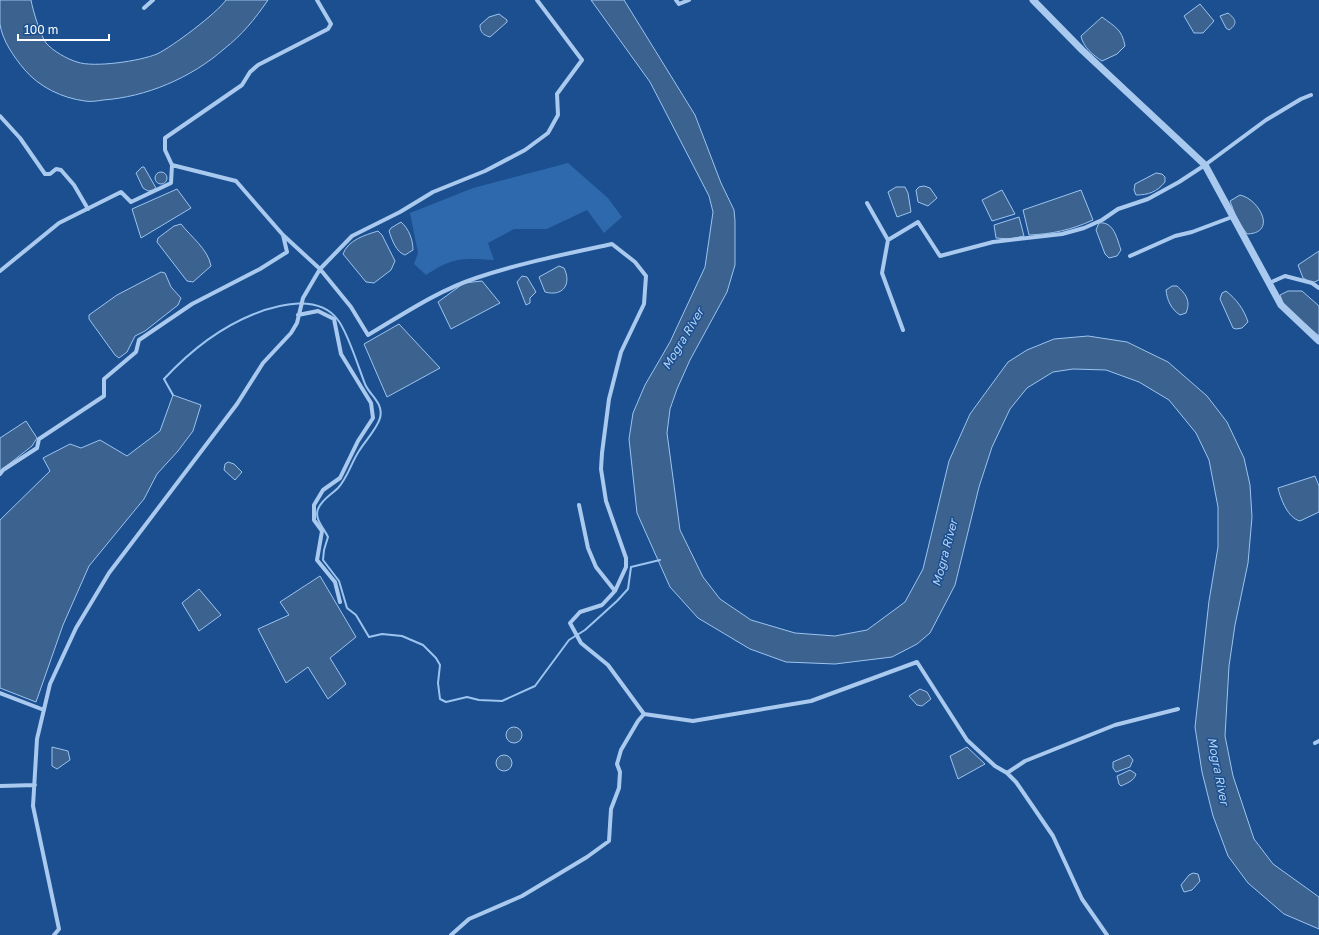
<svg xmlns="http://www.w3.org/2000/svg" width="1319" height="935" font-family="'Golos Text',sans-serif">
<style>
.green{fill:#2e69ad}
.water{fill:#3c6290;stroke:#9cc4f0}
.lines{fill:none;stroke-linecap:round;stroke-linejoin:round}
.stream{stroke:#9cc4f0;stroke-width:2}
.minor{stroke:#a9c9ee;stroke-width:4}
.tertiary{stroke:#a9c9ee;stroke-width:7}
.labels{text-anchor:middle;stroke-width:3;stroke-linejoin:round;paint-order:stroke}
.water-label{font-size:12px;font-style:italic;fill:#b5d3f5;stroke:#1b4f8f}
</style>
<rect width="100%" height="100%" fill="#1b4f8f"/>
<path class="green" d="M568 163 608 198 622 217 604 233 587 210 547 229H514L488 243 494 260C462 258 453 257 426 275L414 264 418 253 410 213 473 188Z"/>
<path class="water" d="M0 0H31C33 11 40 34 46 43 53 51 67 59 77 62 94 68 140 61 157 54 172 47 217 13 226 0H268C255 19 242 35 224 49 191 78 146 97 103 100 97 101 90 102 85 101 62 98 39 87 24 69 14 57 2 40 0 24 0 17 0 8 0 0Z
M591 0H624L695 115 721 183 734 210 735 221V265L727 292 690 360 677 389 670 409 667 433 680 530 703 577 720 599 751 620 795 633 835 636 867 630 905 602 923 569 949 461 970 414 1008 362 1027 350 1054 339 1088 336 1127 342 1168 362 1207 396 1227 422 1244 458 1250 485 1252 517 1248 563 1235 625 1229 666 1225 736 1233 776 1254 839 1273 864 1319 897V929L1284 914 1248 883 1228 856 1213 816 1202 772 1195 727 1209 601 1218 547V507L1209 460 1196 433 1169 400 1139 382 1106 370 1073 369 1053 372 1027 388 1010 409 992 447 979 487 955 585 930 633 917 644 892 657 835 664 786 662 750 649 698 618 670 587 637 513 629 439 633 413 645 385 670 342 705 267 713 212 709 196 650 82Z
M1200 4 1214 21 1203 33H1194L1184 16Z
M1228 13C1236 19 1238 24 1229 30L1226 28 1220 16Z
M499 14 507 20V22L490 37C483 35 480 32 480 25L489 17Z
M1102 17C1115 27 1122 29 1125 46L1117 54 1102 61C1093 55 1083 47 1081 36Z
M142 167H144L156 188 153 190 148 191 143 188 136 173Z
M155 178a6 6 0 1 1 12 0a6 6 0 1 1-12 0Z
M1156 173 1162 174 1165 177V182C1157 192 1148 195 1136 195L1134 190 1135 184Z
M924 186 930 188 937 198 928 206 918 202 916 190 919 187Z
M896 187H905L908 193 911 212 897 217 888 192Z
M177 189 191 208 141 238 132 209Z
M1002 190 1015 214 992 221 982 200Z
M1081 190 1093 220C1071 230 1052 234 1029 235L1023 210Z
M1240 195C1259 199 1278 233 1247 234L1237 220 1230 201Z
M1019 217 1024 236 1010 239 996 238 994 225Z
M401 222C409 229 413 240 413 250L405 255C396 252 392 240 389 231L391 228Z
M1099 223C1114 221 1117 239 1121 250L1117 256 1109 258 1105 254 1096 230Z
M181 224C191 237 208 249 211 266L193 282 187 281 157 242 158 238 174 226Z
M378 231 382 235 395 261 391 270 374 283 366 282 343 254C348 240 365 235 378 231Z
M1319 251V280L1312 283 1303 278 1298 265Z
M559 266 564 268C572 284 563 297 545 292L539 277Z
M161 272 165 273 171 287 181 298 178 305 145 331 135 336 127 352 119 358 115 355 89 319V315L117 295Z
M522 276 527 277 536 292 530 298V303L526 305 517 282Z
M482 281 500 303 451 329 438 302 464 283Z
M1172 286H1177C1186 294 1191 301 1186 313L1180 315C1171 309 1167 300 1166 290Z
M1226 291C1236 299 1244 309 1248 322L1242 328 1236 329 1233 328 1220 299 1222 293Z
M1288 291H1302L1319 306V336L1284 306 1280 295Z
M399 324 440 368 387 397 364 344Z
M173 395 201 405 193 431 178 451 157 474 144 499 89 566 63 625 36 702 0 688V520L50 471 43 458 70 444 81 448 100 440 127 456 160 431Z
M26 421 37 438 32 446 0 471V438Z
M228 462 234 464 242 472 235 480 224 470 225 464Z
M1315 476 1319 486V512L1300 521C1288 518 1281 500 1278 488Z
M320 576 356 637 330 658 346 684 328 699 308 667 286 683 258 629 289 615 280 602Z
M199 589 221 615 199 631 182 603Z
M920 689 927 692 931 699 922 706 917 705 909 696Z
M506 735a8 8 0 1 1 16 0a8 8 0 1 1-16 0Z
M52 747 68 751 70 760 57 769 52 766Z
M967 747 985 764 958 779 950 756Z
M496 763a8 8 0 1 1 16 0a8 8 0 1 1-16 0Z
M1129 755 1133 760 1130 767 1116 772 1113 768V762Z
M1130 770 1136 774C1134 781 1127 783 1121 786L1119 784 1117 776Z
M1193 873 1198 874 1200 881 1192 890 1184 892 1181 885 1189 875Z"/>
<g class="lines">
<path class="stream" d="M173 395 164 379C189 352 219 328 254 314 279 304 319 294 338 320 348 333 358 366 365 384 370 396 384 403 380 418 377 429 365 441 359 451 351 463 348 477 338 488 331 495 322 499 318 509 314 519 324 528 328 537L324 550 323 560 339 581 347 608 356 615 369 637 382 634 402 636 423 645 436 658 440 665 438 683 440 699 446 702 467 697 479 700 502 701 535 686 569 640 585 630 617 601 628 589 631 567 660 560"/>
<path class="minor" d="M676 0 679 4 689 0
M144 8 153 0
M0 116 20 138 45 174H50L56 169 61 170 74 185 88 209
M172 165 165 150V138L242 85 250 72 258 65 328 29 331 24 317 0
M867 203 888 240 918 222 940 256 993 242 1062 234 1084 228 1102 220 1118 209 1148 199 1179 182 1205 165 1266 120 1301 99 1311 95
M888 240 882 273 903 330
M1130 256 1175 236 1192 232 1232 217
M0 271 59 223 121 192 131 202 171 183 172 165 236 181 283 235
M1269 283 1285 276 1312 283 1319 288
M298 315 318 311 334 319 341 354 371 403 373 418 358 441 340 478 323 490 314 505V520L322 531 317 560 335 582 340 602
M0 474 3 470 37 448 39 439 104 396V379L136 352 139 340 192 304 260 269 287 252 283 235 320 269 351 307 368 335C402 315 437 291 476 278 520 263 566 254 612 244L635 262 646 276 644 304 621 352 609 399 602 453 601 469 606 501 626 558V567L615 591
M579 505 588 548 596 567 615 591 602 605 580 612 570 623 581 643 608 665 644 714
M0 693 44 710
M1315 743 1319 741
M0 786 35 785
M54 935 59 929 33 806 37 739 50 684 76 628 109 573 237 404 263 363 291 333 297 323 303 298 320 269 352 236 400 212 433 192 485 171 525 150 548 133 558 115 557 94 582 60 537 0
M451 935 469 919 522 896 587 857 609 841 611 809 619 788 620 772 617 764 621 750 638 721 644 714 693 721 811 701 917 662 967 740 995 766 1007 773
M1107 935 1082 899 1053 836 1016 782 1007 773 1025 761 1115 725 1178 709"/>
<path class="tertiary" d="M1033 0 1082 50 1205 165 1281 305 1319 341"/>
</g>
<g class="labels">
<g class="water-label">
<text transform="translate(683 339) rotate(-59)" y="4">Mogra River</text>
<text transform="translate(945 553) rotate(-75)" y="4">Mogra River</text>
<text transform="translate(1218 771) rotate(79)" y="4">Mogra River</text>
</g>
</g>
<path d="M18 34v6h91v-6" fill="none" stroke="#ffffff" stroke-width="2"/>
<text x="24" y="34" font-size="12" fill="#ffffff" stroke="#1b4f8f" stroke-width="3" paint-order="stroke">100 m</text>
</svg>
